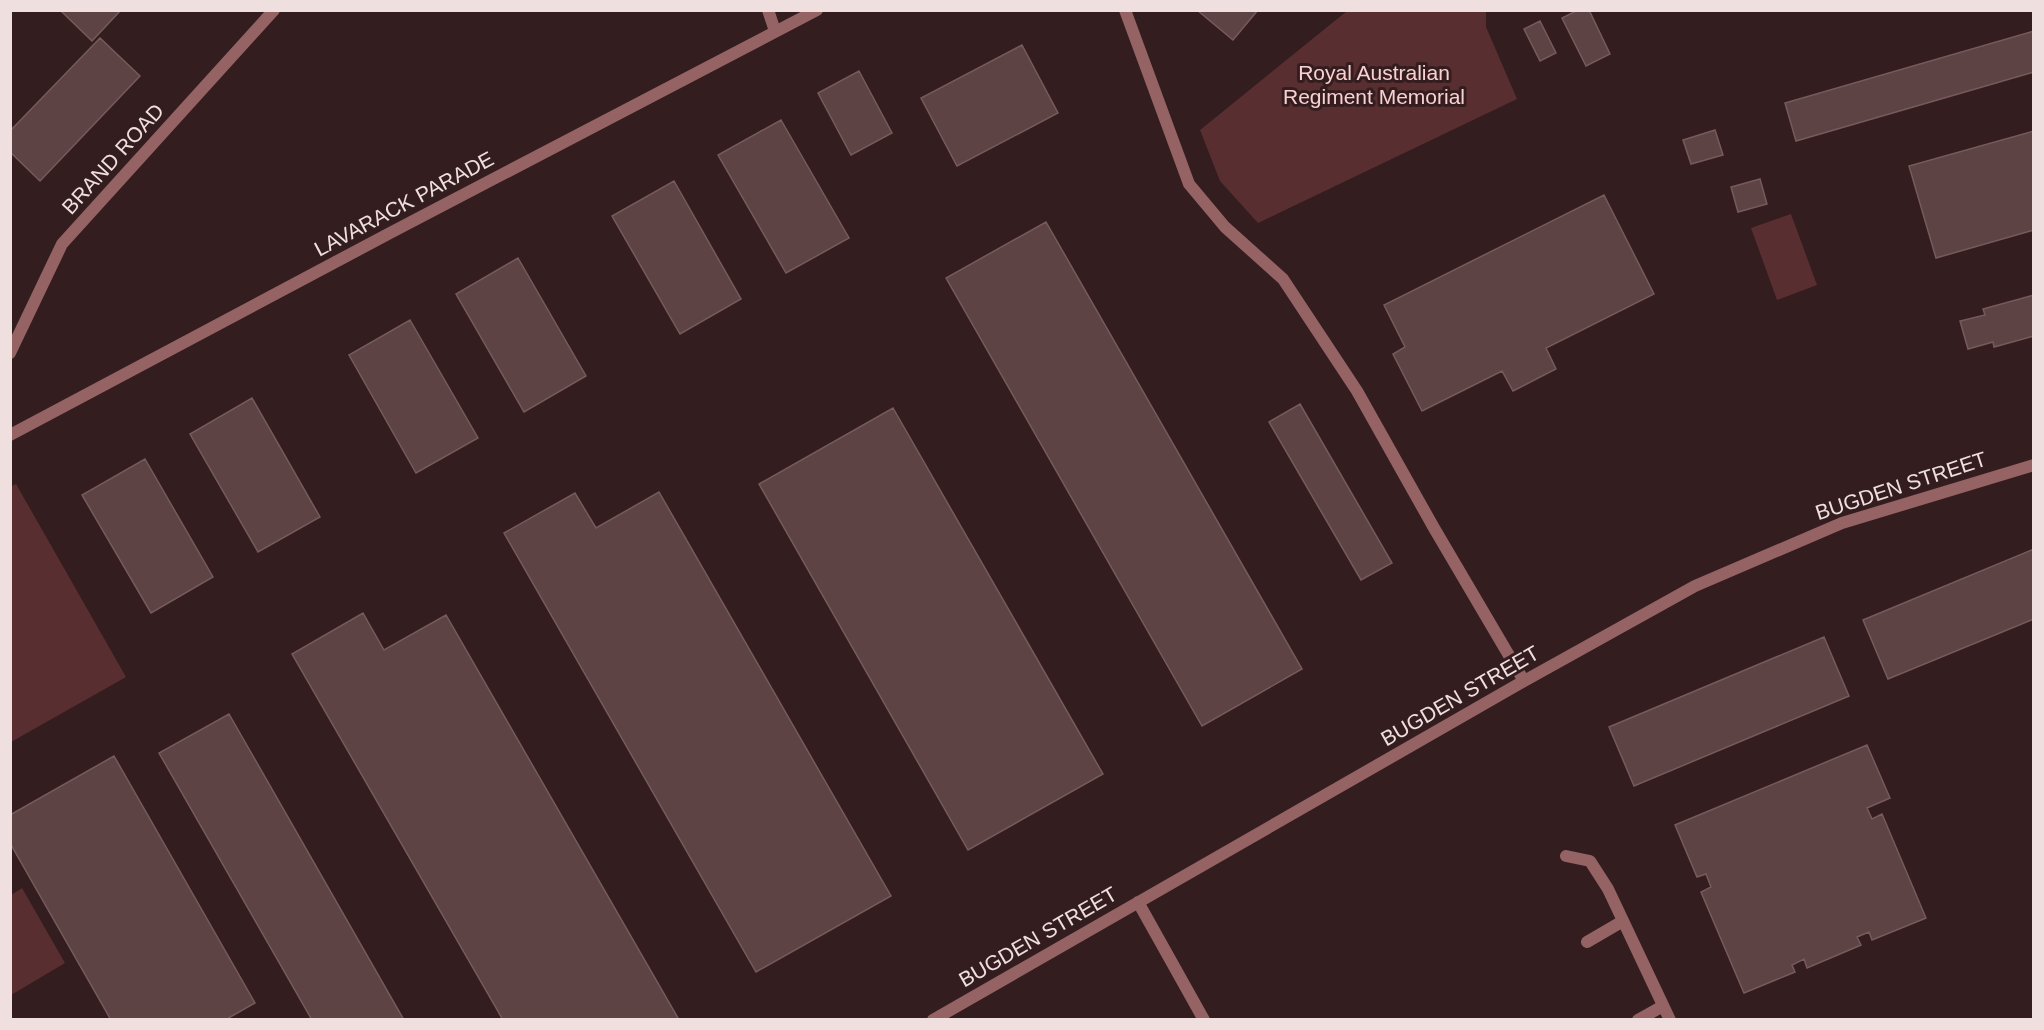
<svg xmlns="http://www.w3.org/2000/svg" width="2044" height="1030" font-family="Helvetica,sans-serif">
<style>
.green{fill:#582e31}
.building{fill:#5d4344;stroke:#775b5c;stroke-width:1.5}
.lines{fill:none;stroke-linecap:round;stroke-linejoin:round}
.service{stroke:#966365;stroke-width:12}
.labels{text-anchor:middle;stroke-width:6;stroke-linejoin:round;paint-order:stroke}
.park-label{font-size:21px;fill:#fad1d2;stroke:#341d1f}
.street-label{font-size:21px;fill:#efdfdf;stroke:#341d1f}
</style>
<rect width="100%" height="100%" fill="#341d1f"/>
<path class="green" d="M1347 11H1486V27L1517 99 1258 223 1220 181 1200 130Z
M1791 214 1817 285 1777 300 1751 228Z
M16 484 126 677 11 742 10 487Z
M22 888 65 963 11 995V895Z"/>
<path class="building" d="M60 10H121L92 41Z
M1197 10H1258L1233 40Z
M1578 10H1589L1610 54 1586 66 1562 18Z
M1540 21 1556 53 1540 61 1524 29Z
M2034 31V72L1796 141 1785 103Z
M100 38 140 76 40 181 10 152V131Z
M1022 45 1058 113 957 166 921 98Z
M859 71 892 133 851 155 818 93Z
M781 120 849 238 786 273 718 155Z
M1715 130 1723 155 1691 164 1683 140Z
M2034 131V230L1936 258 1909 166Z
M1760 179 1767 204 1738 212 1731 187Z
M674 181 741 299 680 334 612 216Z
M1604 195 1654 294 1546 348 1556 369 1513 391 1502 371 1422 411 1393 354 1405 347 1384 305Z
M1046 222 1302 669 1202 726 946 278Z
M518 258 586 376 524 412 456 294Z
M2034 295V336L1994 347 1993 342 1968 349 1960 321 1985 315 1983 309Z
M410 320 478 438 416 473 349 355Z
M252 398 320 517 258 552 190 434Z
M1300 404 1392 563 1361 580 1269 422Z
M893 408 1103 774 968 850 759 484Z
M145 459 213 577 151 613 82 495Z
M659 492 891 896 756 972 504 533 575 493 596 528Z
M2034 549V619L1888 679 1863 620Z
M363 613 384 650 446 615 678 1018 675 1020H503L292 654Z
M1824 637 1849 696 1634 786 1609 727Z
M229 714 404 1020H312L159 753Z
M1867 745 1890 798 1867 808 1872 819 1882 814 1926 918 1872 940 1869 932 1857 937 1861 945 1807 968 1804 959 1792 965 1795 972 1744 993 1701 892 1711 887 1706 874 1697 877 1675 825Z
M114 756 255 1003 225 1020H111L10 843V815Z"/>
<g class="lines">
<path class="service" d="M768 10 775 31
M1125 10 1189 184 1225 227 1283 279 1357 391 1434 528 1524 681
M10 353 62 244 274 10
M10 435 390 233 817 10
M1566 856 1590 861 1608 889 1670 1020
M1138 902 1204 1020
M1587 942 1623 921
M933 1020 1524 681 1695 586 1842 523 2034 465
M1638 1020 1663 1006"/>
</g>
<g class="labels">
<g class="park-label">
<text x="1374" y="80">Royal Australian<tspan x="1374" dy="24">Regiment Memorial</tspan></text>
</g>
<g class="street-label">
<text transform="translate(113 159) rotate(-48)" y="7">BRAND ROAD</text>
<text transform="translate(404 204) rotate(-28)" y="7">LAVARACK PARADE</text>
<text transform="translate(1901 486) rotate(-18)" y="7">BUGDEN STREET</text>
<text transform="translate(1460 696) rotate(-30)" y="7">BUGDEN STREET</text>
<text transform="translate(1038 937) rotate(-30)" y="7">BUGDEN STREET</text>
</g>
</g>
<rect width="2044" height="1030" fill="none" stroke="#efdfdf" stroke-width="24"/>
</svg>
